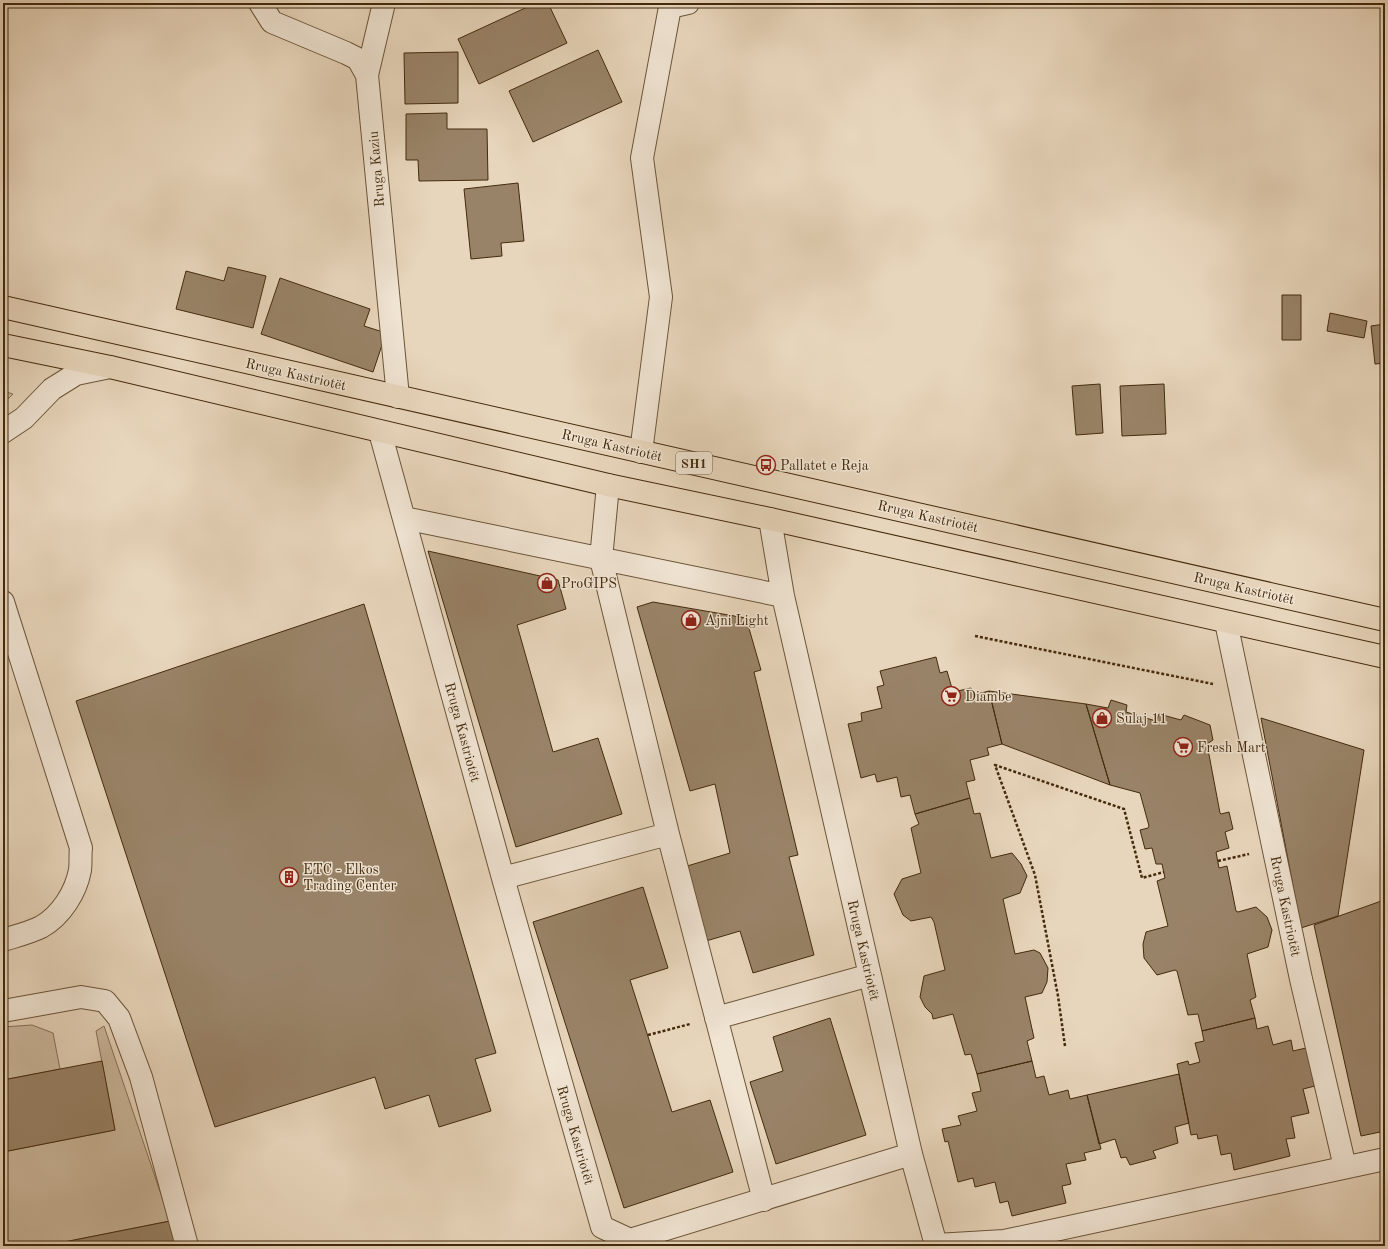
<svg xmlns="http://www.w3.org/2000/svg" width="1388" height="1249" font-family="'Old Standard TT',serif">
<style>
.green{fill:#ccb99e;stroke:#887255}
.building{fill:#998368;stroke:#432a0c}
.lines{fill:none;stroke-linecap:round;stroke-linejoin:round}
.minor-casing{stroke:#6c5538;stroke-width:24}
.major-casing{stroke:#432a0c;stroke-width:24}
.path{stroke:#432a0c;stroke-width:2.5;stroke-dasharray:3 2;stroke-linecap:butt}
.minor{stroke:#f0e4d3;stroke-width:22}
.major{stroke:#e8d6bc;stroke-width:22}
.labels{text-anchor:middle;stroke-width:3;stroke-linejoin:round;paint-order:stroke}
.shield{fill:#f0e4d3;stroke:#776248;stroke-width:1}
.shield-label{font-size:13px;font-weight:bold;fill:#432a0c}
.street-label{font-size:14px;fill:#432a0c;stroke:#f0e4d3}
.poi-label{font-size:14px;fill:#432a0c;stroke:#f0e4d3;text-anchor:start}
</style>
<rect width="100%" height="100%" fill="#e8d6bc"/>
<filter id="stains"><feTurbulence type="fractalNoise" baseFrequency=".005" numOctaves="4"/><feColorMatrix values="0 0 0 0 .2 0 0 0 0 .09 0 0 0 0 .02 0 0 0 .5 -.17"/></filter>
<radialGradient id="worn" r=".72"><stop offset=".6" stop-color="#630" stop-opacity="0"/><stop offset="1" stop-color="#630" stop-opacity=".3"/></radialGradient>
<path class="green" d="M3 391 13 394 3 404Z
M32 1025 53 1033 60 1069 3 1080V1027Z
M104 1026 170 1221 44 1246H3V1152L115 1130 96 1031Z"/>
<path class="building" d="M536 3H548L567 43 479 84 458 39Z
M598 50 622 102 533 142 509 91Z
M458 52V103L405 104 404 53Z
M447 113V129H487L488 180 419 181 418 160H406V114Z
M518 183 524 241 501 243 502 256 471 259 464 189Z
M228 267 266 276 253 328 176 309 186 271 224 281Z
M280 278 370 309 364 326 386 333 373 372 261 334Z
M1282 295H1301V340H1282Z
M1330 313 1367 321 1364 338 1327 331Z
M1385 324V363L1375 364 1371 326Z
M1100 384 1103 433 1076 435 1072 386Z
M1164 384 1166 434 1122 436 1120 386Z
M428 551 558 580 566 609 517 625 553 752 598 738 622 814 516 847Z
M653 602 746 618 761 670 754 672 798 855 789 857 814 955 753 973 740 931 706 941 684 867 730 853 715 784 690 791 637 607Z
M364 604 496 1053 475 1059 491 1111 439 1127 429 1095 385 1109 375 1077 215 1127 76 701Z
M936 657 940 673 947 671 953 692 971 688 973 695 989 691 1002 744 987 748 989 755 970 760 975 780 966 782 970 798 915 814 910 795 901 797 897 777 877 782 875 774 861 778 848 724 862 721 861 713 882 708 877 687 884 685 880 671Z
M989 691 1086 704 1110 785 1002 744Z
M1111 700 1127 705 1126 712 1156 721 1159 714 1181 720 1184 715 1210 725 1213 740 1207 744 1220 813 1221 814 1229 812 1233 829 1225 832 1229 848 1216 852 1219 868 1227 866 1236 911 1238 912 1256 907 1267 917 1272 930 1268 947 1247 954 1256 997 1250 1000 1255 1018 1202 1031 1198 1014 1188 1015 1177 971 1175 970 1157 975 1144 958 1143 944 1146 932 1168 926 1157 881 1165 878 1162 864H1156L1152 848 1145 849 1140 830 1148 828 1149 826 1140 793 1110 785 1086 704 1108 708Z
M1261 718 1364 750 1338 916 1301 928Z
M970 798 974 814 980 813 991 858 1012 853 1021 864 1027 876 1020 893 1003 899 1015 954 1034 950 1040 953 1048 968 1047 982 1042 993 1025 997 1034 1038 1027 1041 1032 1061 977 1074 971 1054 965 1055 953 1014 933 1019 932 1014 925 1007 920 997 924 976 945 970 934 922 931 917 911 921 903 915 894 894 902 879 921 873 911 828 919 824 915 814Z
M643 887 668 968 630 980 672 1112 710 1100 733 1172 624 1208 533 922Z
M1384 900 1385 1131 1361 1136 1314 925Z
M830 1018 866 1135 776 1164 750 1082 783 1071 773 1037Z
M1255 1018 1257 1029 1268 1026 1273 1045 1291 1040 1293 1051 1306 1048 1315 1086 1303 1089 1309 1113 1291 1117 1295 1138 1286 1139 1290 1156 1234 1170 1231 1153 1221 1155 1217 1135 1198 1139 1197 1134 1191 1135 1177 1064 1188 1061 1189 1065 1200 1062 1195 1043 1204 1041 1202 1031Z
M102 1061 115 1130 3 1152V1080Z
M1032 1061 1036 1078 1044 1076 1049 1095 1068 1090 1070 1099 1087 1095 1101 1149 1084 1153 1086 1160 1066 1164 1071 1184 1062 1186 1066 1203 1012 1216 1008 1201 1000 1203 995 1182 975 1187 973 1178 958 1182 948 1141 945 1142 942 1129 961 1125 958 1116 977 1111 972 1093 981 1091 977 1074Z
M1179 1074 1189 1123 1175 1127 1178 1143 1153 1151 1156 1158 1130 1165 1126 1157 1121 1158 1115 1139 1099 1144 1087 1095Z
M170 1221 175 1246H44Z"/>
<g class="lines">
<g class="minor-casing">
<path id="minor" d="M260 3 272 22 346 53 358 59 367 75 398 397
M367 75 384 3
M3 432 24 418 52 389 76 374 110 367
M380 432 503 878 602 1227 630 1240 911 1154
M641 452 661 297 642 158 670 7 688 3
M608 485 601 559 668 834 764 1200
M404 518 783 596
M770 519 783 596 911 1154 936 1245 1004 1241 1385 1159
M3 602 81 848C80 855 81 863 80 870 76 892 61 916 41 927 29 933 16 936 3 940
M1226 622 1301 979 1345 1167
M503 878 668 834
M3 1011 81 997 105 1001 119 1018 141 1077 187 1246
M716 1018 870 975"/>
</g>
<g class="major-casing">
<path id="major" d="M3 307 1385 620
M3 345 110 367 608 485 770 519 1385 657"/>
</g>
<path class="path" d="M975 636 1213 684
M1218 861 1249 854
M648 1035 690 1024
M1065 1046 1058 996 1035 875 995 765 1124 809 1142 878 1164 872"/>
<use href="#minor" class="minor"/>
<use href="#major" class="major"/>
</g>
<defs>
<g id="bus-ring" transform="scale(1)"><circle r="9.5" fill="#f0e4d3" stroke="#8f2418" stroke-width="1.5"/><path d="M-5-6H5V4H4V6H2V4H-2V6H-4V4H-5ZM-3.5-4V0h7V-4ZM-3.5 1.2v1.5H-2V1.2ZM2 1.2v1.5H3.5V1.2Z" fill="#8f2418"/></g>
<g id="shop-ring" transform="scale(1)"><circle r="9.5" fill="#f0e4d3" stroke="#8f2418" stroke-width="1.5"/><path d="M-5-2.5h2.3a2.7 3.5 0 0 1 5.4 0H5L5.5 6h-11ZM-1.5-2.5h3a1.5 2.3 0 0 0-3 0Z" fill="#8f2418"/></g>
<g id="supermarket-ring" transform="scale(1)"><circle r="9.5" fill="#f0e4d3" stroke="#8f2418" stroke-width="1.5"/><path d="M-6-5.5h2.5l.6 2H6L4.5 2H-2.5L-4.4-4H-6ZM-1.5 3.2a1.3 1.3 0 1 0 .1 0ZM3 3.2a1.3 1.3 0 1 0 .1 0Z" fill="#8f2418"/></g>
<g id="building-ring" transform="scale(1)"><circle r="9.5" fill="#f0e4d3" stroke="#8f2418" stroke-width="1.5"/><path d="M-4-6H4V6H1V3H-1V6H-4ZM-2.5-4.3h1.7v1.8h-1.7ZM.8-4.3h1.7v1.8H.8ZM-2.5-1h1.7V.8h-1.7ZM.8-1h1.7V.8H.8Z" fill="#8f2418"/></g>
</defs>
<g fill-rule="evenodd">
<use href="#bus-ring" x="766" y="465"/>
<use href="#shop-ring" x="547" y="583"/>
<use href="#shop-ring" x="691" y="620"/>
<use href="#supermarket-ring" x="951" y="696"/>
<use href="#shop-ring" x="1102" y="718"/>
<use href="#supermarket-ring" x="1183" y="747"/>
<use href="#building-ring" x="289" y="877"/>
</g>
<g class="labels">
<rect class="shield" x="676" y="452" width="36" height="22" rx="3"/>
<g class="shield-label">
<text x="694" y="468">SH1</text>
</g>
<g class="street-label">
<text transform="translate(376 169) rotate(-95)" y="5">Rruga Kaziu</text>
<text transform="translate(296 374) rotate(13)" y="5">Rruga Kastriotët</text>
<text transform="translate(612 445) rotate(13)" y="5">Rruga Kastriotët</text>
<text transform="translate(928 516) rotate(13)" y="5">Rruga Kastriotët</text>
<text transform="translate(1244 588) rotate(13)" y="5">Rruga Kastriotët</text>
<text transform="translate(463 732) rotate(75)" y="5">Rruga Kastriotët</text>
<text transform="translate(1286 906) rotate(78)" y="5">Rruga Kastriotët</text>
<text transform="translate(864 950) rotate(77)" y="5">Rruga Kastriotët</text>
<text transform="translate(576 1135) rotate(74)" y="5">Rruga Kastriotët</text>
</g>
<g class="poi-label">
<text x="780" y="470">Pallatet e Reja</text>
<text x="561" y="588">ProGIPS</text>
<text x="705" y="625">Ajni Light</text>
<text x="965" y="701">Diambe</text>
<text x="1116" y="723">Sulaj 11</text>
<text x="1197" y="752">Fresh Mart</text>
<text x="303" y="874">ETC - Elkos<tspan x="303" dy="16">Trading Center</tspan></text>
</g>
</g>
<rect width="1388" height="1249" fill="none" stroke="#e8d6bc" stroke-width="16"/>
<rect x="4" y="4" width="1380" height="1241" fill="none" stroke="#432a0c" stroke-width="2"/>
<rect x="8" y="8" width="1372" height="1233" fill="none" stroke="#432a0c"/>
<rect width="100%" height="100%" filter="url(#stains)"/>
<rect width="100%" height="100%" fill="url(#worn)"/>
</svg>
